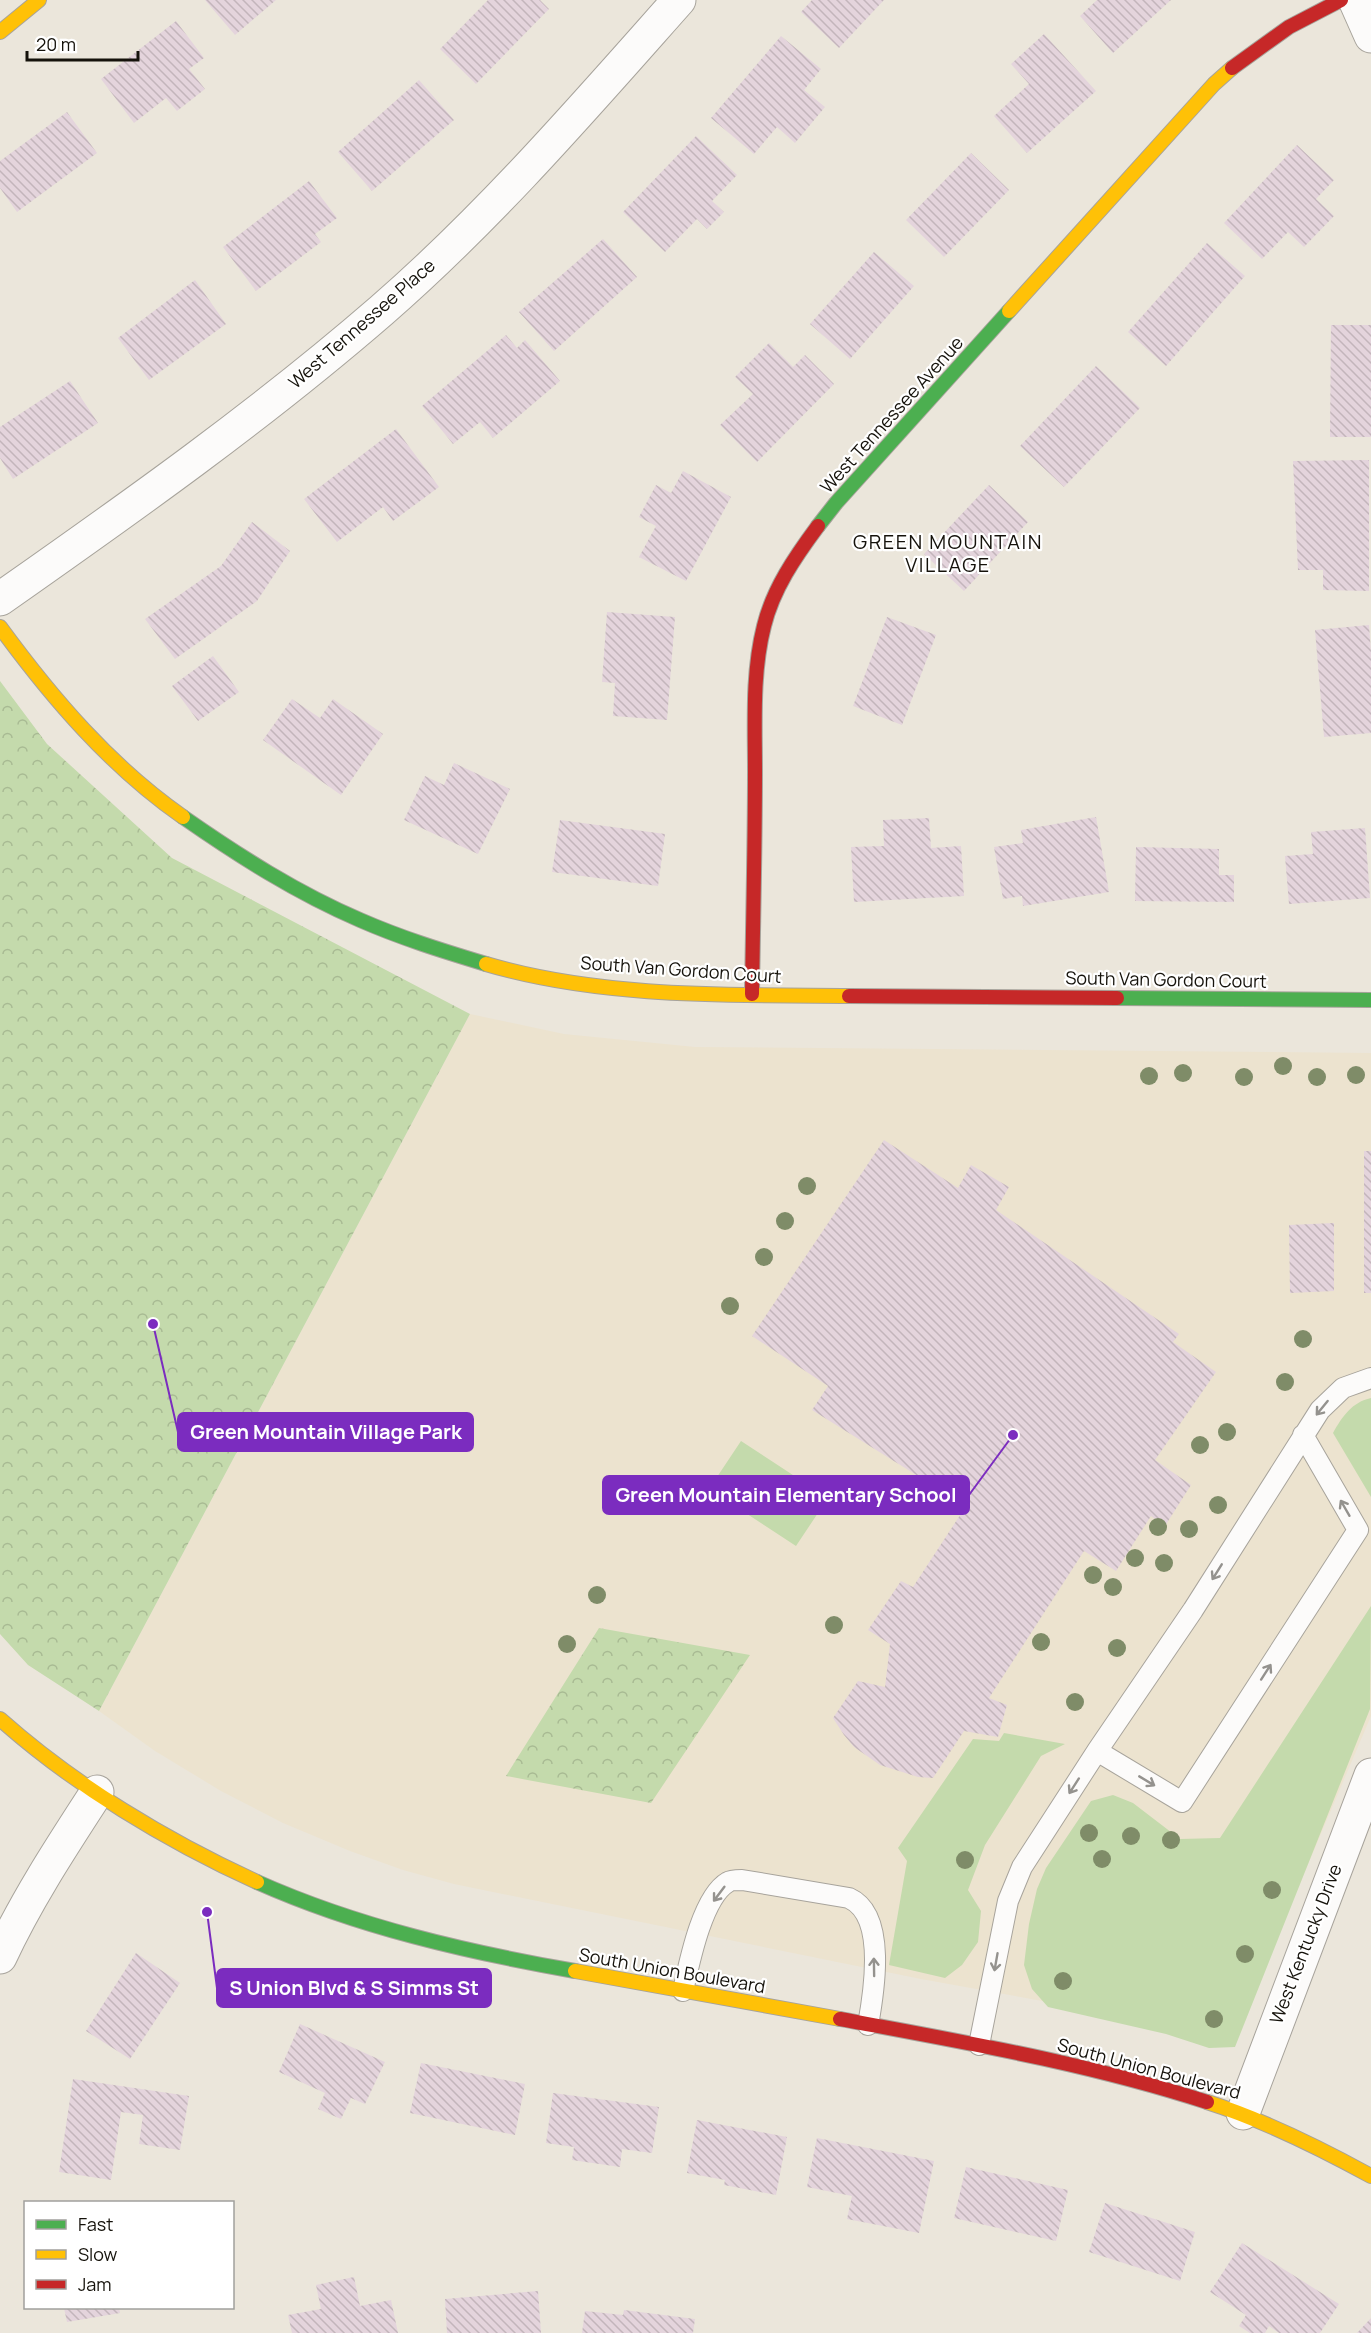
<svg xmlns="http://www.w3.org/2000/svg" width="1371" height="2333" font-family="Manrope,sans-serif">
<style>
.built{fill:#ece3cf}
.grass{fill:#c4daac}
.park{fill:url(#park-crowns)}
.building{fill:url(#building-back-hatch)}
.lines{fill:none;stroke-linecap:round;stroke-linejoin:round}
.lane-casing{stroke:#a7a39b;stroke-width:22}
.street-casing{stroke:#a7a39b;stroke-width:35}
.fast-casing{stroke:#a7a39b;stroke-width:16}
.slow-casing{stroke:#a7a39b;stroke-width:16}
.jam-casing{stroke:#a7a39b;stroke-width:16}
.lane{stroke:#fcfbfa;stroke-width:20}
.street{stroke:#fcfbfa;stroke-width:33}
.fast{stroke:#4caf50;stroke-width:14}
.slow{stroke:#ffc107;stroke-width:14}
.jam{stroke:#c62828;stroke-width:14}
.tree{fill:#7f8c68}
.oneway{stroke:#94928e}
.labels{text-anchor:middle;stroke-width:4.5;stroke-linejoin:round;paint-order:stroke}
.street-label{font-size:18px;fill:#15120b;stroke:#fff}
.neighbourhood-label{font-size:20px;letter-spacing:1.5px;fill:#15120b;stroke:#fff}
.leader{fill:none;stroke:#7b2cbf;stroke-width:2}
.callout-dot{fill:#7b2cbf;stroke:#fff;stroke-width:2}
.callout{fill:#7b2cbf;stroke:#7b2cbf;stroke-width:2}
.callout-label{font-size:20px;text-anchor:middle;font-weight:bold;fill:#fff}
</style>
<defs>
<pattern id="park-crowns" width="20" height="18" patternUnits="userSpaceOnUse" patternTransform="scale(1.5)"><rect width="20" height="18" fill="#c4daac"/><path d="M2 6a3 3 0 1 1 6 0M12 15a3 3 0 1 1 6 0" fill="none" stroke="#a8ba93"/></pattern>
<pattern id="building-back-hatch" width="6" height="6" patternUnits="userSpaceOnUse" patternTransform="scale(1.5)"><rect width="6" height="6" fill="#e4d4dc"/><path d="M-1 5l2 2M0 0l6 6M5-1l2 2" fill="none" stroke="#c3b5bb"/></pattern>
</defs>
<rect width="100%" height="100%" fill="#ebe6db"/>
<path class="built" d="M470 1014 564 1034 695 1047 1371 1053V1716L1235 2036 921 1979 454 1884 403 1870 350 1851 283 1823 221 1791 155 1751 99 1711Z"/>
<path class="grass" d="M1371 1398V1497L1333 1433C1342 1417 1352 1402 1371 1398Z
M741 1441 828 1498 796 1546 709 1489Z
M1371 1606 1370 1709 1235 2047 1209 2048 1166 2034 1048 2007 1032 1989 1024 1965 1029 1924 1037 1889 1046 1868 1091 1801 1113 1795 1133 1803 1180 1839 1220 1838Z
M1004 1733 1065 1744 1041 1756 985 1845 968 1890 981 1911 978 1942 962 1965 945 1978 889 1965 907 1861 898 1848 973 1739 999 1741Z"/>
<path class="park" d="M0 681 47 744 172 858 470 1014 99 1711 28 1665 0 1634Z
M599 1628 750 1655 651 1803 506 1776Z"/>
<path class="building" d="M205 0H276L235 35Z
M488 0H540L549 9 476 84 440 49Z
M812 0H884L839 48 801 12Z
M1097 0H1171L1113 53 1080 16Z
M176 21 204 58 189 69 205 89 177 111 166 98 134 123 101 79Z
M1044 34 1096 91 1027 153 994 116 1029 84 1011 64Z
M781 36 821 69 804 90 825 107 795 143 777 127 754 154 711 118Z
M419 80 454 120 372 191 338 152Z
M67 112 97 153 17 212 0 188V161Z
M696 136 737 175 712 201 724 212 707 229 697 219 665 252 623 212Z
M1297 145 1334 180 1316 199 1334 216 1304 247 1288 232 1262 259 1224 223Z
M971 153 1009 190 944 257 906 220Z
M309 181 337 218 315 234 321 242 256 291 223 247Z
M603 239 637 277 554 351 519 312Z
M1207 243 1245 276 1166 366 1128 332Z
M874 252 914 286 850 359 810 324Z
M195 280 226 324 149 380 118 338Z
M1331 325H1371V437H1330Z
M506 335 517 348 525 340 560 381 493 438 480 422 453 444 422 406Z
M769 343 793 367 805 355 834 384 757 462 720 425 753 394 735 377Z
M1096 366 1140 408 1064 487 1020 446Z
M70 381 98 423 13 479 0 458V427Z
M396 429 439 487 393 521 383 507 337 542 304 499Z
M1369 460V591L1323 590V570H1298L1293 461Z
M683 471 731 497 686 581 639 557 656 526 639 517 656 485 671 493Z
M989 485 1028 522 964 591 924 554Z
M252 522 290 551 257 601 175 659 145 619 221 566Z
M607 612 675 617 667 720 613 716 615 683 602 682Z
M887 617 936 635 902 725 853 706Z
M1369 625 1371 652V733L1324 737 1315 630Z
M213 656 239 692 198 721 172 686Z
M292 699 320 718 333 699 383 734 341 795 263 740Z
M454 763 510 789 478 854 404 820 425 776 444 785Z
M1096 817 1109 892 1023 906 1022 896 1003 899 994 847 1023 843 1021 830Z
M929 818 931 848 961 846 964 896 854 902 851 847 884 846 883 820Z
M560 820 665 834 658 886 552 872Z
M1365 828 1370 898 1289 904 1285 856 1313 854 1311 832Z
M1136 847 1219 849V875H1234V902L1135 901Z
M884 1140 958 1188 971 1165 1009 1187 996 1210 1179 1334 1173 1342 1216 1372 1155 1460 1191 1485 1165 1526 1151 1516 1116 1571 1084 1551 989 1698 1007 1705 998 1737 964 1731 933 1778 918 1777 880 1765 854 1747 844 1735 833 1718 858 1681 885 1687 890 1644 868 1630 901 1581 913 1587 966 1506 812 1410 828 1386 752 1336Z
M1364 1151H1371V1293H1364Z
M1334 1223V1291L1290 1293 1289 1225Z
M136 1953 180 1983 130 2059 86 2031Z
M300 2024 385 2062 365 2104 351 2098 341 2119 318 2109 325 2093 279 2072Z
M421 2063 525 2084 515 2135 410 2113Z
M73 2079 189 2096 180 2150 139 2144 143 2115 121 2112 111 2180 59 2172Z
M553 2093 659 2107 652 2153 622 2149 620 2167 572 2160 574 2147 546 2143Z
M697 2120 787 2137 776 2195 724 2185 725 2180 687 2173Z
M817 2138 934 2161 919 2233 847 2219 852 2196 807 2187Z
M966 2167 1068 2190 1056 2241 954 2218Z
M1105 2203 1195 2232 1180 2281 1089 2252Z
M1242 2243 1339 2304 1320 2333H1279L1269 2326 1265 2333H1250L1239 2326 1246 2315 1210 2292Z
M354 2277 360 2306 391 2300 398 2333H292L288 2315 321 2309 316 2285Z
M538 2291 541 2333H447L445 2299Z
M64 2308H119L120 2313 67 2322Z
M624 2310 695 2319 693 2333H582L585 2311 623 2315Z
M1371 2318V2333H1357Z"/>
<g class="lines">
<g class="lane-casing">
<path id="lane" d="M1097 1751 1182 1802 1358 1530 1303 1435
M683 1991C689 1964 702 1897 728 1882 731 1880 737 1880 742 1880L849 1898C887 1915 874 1992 868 2025
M979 2045 1008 1901 1022 1867 1097 1751 1193 1610 1320 1410 1343 1388 1371 1378"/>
</g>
<g class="street-casing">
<path id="street" d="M1355 0 1371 36
M0 599C131 507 261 415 382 310 490 216 584 107 679 0
M0 1957C27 1899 62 1846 97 1792
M1243 2113 1371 1775"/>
</g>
<g class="fast-casing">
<path id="fast" d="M818 526 836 503 1009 311
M183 817C239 856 297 893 360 920 401 938 443 951 486 964
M1117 998 1371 1000
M257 1882C358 1927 467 1952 575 1971"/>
</g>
<g class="slow-casing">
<path id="slow" d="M0 32 39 0
M1009 311 1214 84 1232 68
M0 627C52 698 110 766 183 817
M486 964C600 998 731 995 849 996
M0 1719C74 1785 167 1841 257 1882
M575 1971 840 2019
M1207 2102C1264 2120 1318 2147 1371 2176"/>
</g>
<g class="jam-casing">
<path id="jam" d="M1232 68 1289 27 1341 0
M752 994C753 920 755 845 755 771 755 723 752 673 764 626 773 589 795 557 818 526
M849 996 1117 998
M840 2019C963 2042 1087 2063 1207 2102"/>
</g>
<use href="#lane" class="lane"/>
<use href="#street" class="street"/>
<use href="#fast" class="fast"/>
<use href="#slow" class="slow"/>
<use href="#jam" class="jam"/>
</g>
<g class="tree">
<circle cx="1283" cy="1066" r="9"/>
<circle cx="1183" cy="1073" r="9"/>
<circle cx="1356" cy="1075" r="9"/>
<circle cx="1149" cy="1076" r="9"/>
<circle cx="1244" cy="1077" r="9"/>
<circle cx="1317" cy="1077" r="9"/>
<circle cx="807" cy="1186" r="9"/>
<circle cx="785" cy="1221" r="9"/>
<circle cx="764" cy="1257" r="9"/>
<circle cx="730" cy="1306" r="9"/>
<circle cx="1303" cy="1339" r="9"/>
<circle cx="1285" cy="1382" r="9"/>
<circle cx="1227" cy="1432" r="9"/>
<circle cx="1200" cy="1445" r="9"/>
<circle cx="1218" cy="1505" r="9"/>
<circle cx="1158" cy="1527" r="9"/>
<circle cx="1189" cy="1529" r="9"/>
<circle cx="1135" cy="1558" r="9"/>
<circle cx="1164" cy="1563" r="9"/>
<circle cx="1093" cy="1575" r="9"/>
<circle cx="1113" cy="1587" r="9"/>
<circle cx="597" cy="1595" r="9"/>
<circle cx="834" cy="1625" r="9"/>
<circle cx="1041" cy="1642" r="9"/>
<circle cx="567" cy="1644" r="9"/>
<circle cx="1117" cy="1648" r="9"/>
<circle cx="1075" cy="1702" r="9"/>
<circle cx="1089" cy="1833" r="9"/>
<circle cx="1131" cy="1836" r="9"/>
<circle cx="1171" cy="1840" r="9"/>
<circle cx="1102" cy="1859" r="9"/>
<circle cx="965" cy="1860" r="9"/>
<circle cx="1272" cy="1890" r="9"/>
<circle cx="1245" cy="1954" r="9"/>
<circle cx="1063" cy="1981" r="9"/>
<circle cx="1214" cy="2019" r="9"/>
</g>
<defs><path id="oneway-shaft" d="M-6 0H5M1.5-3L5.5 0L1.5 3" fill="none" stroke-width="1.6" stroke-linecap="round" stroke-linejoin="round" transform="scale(1.5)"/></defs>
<g class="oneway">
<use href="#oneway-shaft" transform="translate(1322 1408) rotate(129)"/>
<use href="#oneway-shaft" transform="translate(1345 1508) rotate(-120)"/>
<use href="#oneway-shaft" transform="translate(1217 1572) rotate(122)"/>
<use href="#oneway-shaft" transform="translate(1266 1672) rotate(-57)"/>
<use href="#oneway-shaft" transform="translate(1147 1781) rotate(31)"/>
<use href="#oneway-shaft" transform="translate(1074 1786) rotate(123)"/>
<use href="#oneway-shaft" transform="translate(719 1894) rotate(127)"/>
<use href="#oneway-shaft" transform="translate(996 1962) rotate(100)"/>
<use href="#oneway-shaft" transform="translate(874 1967) rotate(-91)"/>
</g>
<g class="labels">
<g class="street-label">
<text transform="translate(362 324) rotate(-41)" y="6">West Tennessee Place</text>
<text transform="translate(892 415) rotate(-48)" y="6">West Tennessee Avenue</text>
<text transform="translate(681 970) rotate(4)" y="6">South Van Gordon Court</text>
<text transform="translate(1166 980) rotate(1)" y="6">South Van Gordon Court</text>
<text transform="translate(1306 1944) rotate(-69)" y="6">West Kentucky Drive</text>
<text transform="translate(672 1971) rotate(10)" y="6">South Union Boulevard</text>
<text transform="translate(1149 2069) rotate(15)" y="6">South Union Boulevard</text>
</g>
<g class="neighbourhood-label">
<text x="948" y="549">GREEN MOUNTAIN<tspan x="948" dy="23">VILLAGE</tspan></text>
</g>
</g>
<path class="leader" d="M153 1324L178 1432M1013 1435L969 1495M207 1912L217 1988"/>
<g class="callout-dot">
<circle cx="153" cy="1324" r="6"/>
<circle cx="1013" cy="1435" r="6"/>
<circle cx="207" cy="1912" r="6"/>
</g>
<g class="callout">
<rect x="178" y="1413" width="295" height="38" rx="6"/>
<rect x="603" y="1476" width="366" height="38" rx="6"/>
<rect x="217" y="1969" width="274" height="38" rx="6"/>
</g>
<g class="callout-label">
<text x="326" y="1439">Green Mountain Village Park</text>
<text x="786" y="1502">Green Mountain Elementary School</text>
<text x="354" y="1995">S Union Blvd &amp; S Simms St</text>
</g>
<rect x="24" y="2201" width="210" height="108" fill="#ffffff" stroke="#a1a09d" stroke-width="1.5"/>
<rect x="36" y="2220" width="30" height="9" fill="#4caf50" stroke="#a1a09d" stroke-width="1.5"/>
<text x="78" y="2231" font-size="18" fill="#15120b">Fast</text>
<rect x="36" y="2250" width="30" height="9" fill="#ffc107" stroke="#a1a09d" stroke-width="1.5"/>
<text x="78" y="2261" font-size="18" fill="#15120b">Slow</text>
<rect x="36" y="2280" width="30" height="9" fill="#c62828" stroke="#a1a09d" stroke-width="1.5"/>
<text x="78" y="2291" font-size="18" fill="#15120b">Jam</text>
<path d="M27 51v9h111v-9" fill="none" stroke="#15120b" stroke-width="3"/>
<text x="36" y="51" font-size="18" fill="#15120b" stroke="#ffffff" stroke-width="4.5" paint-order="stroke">20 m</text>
</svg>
